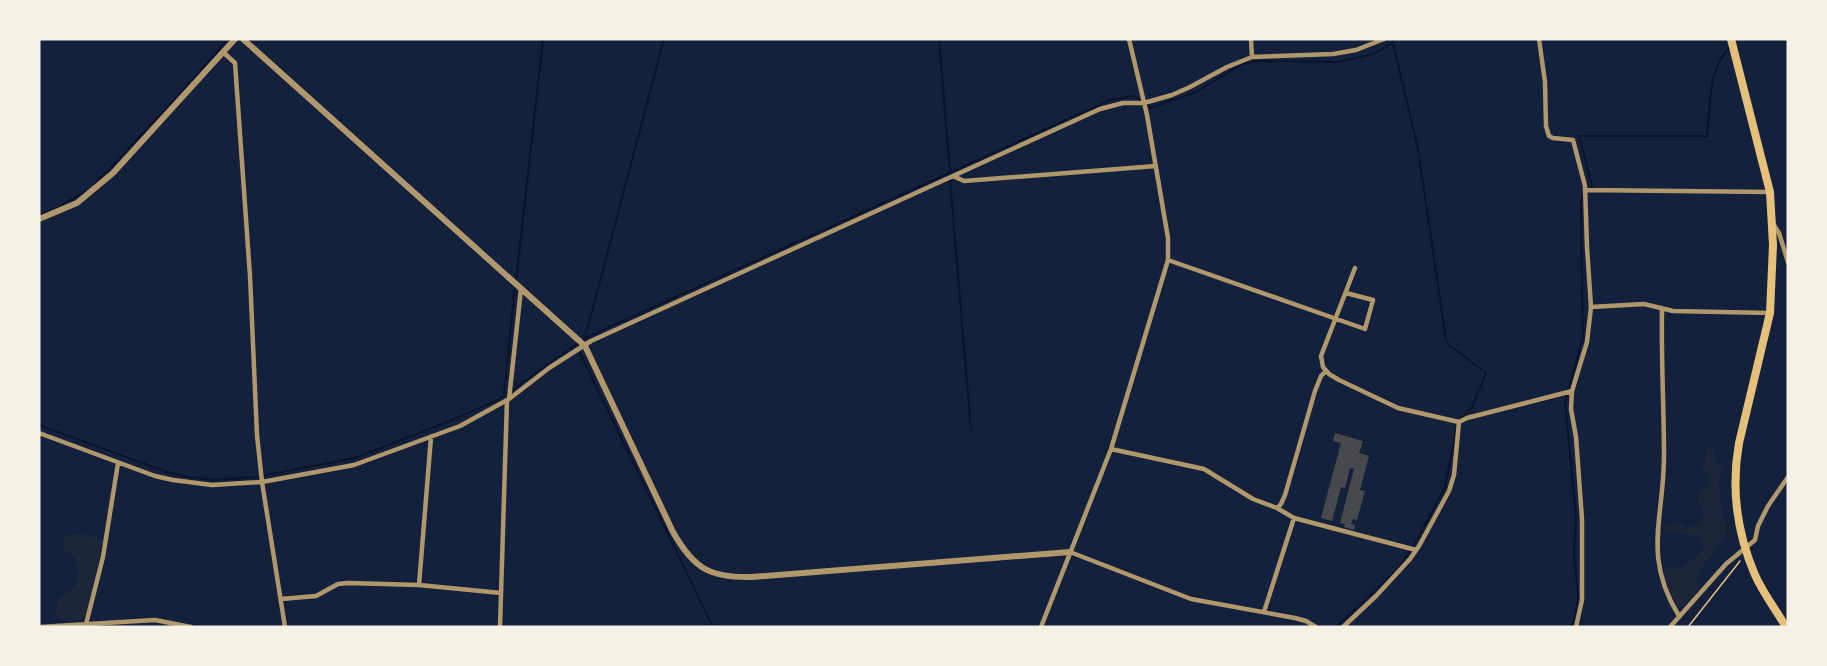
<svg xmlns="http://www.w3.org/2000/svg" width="1827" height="666" font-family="'Sofia Sans Condensed',sans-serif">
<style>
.green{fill:#1d2539}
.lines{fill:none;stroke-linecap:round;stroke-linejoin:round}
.stream{stroke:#0b132b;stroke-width:2}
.building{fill:#48494c}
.path{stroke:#e5c07b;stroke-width:1.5}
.minor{stroke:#b1986c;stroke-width:4.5}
.tertiary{stroke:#b1986c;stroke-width:6}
.primary{stroke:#e5c07b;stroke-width:8}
</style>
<rect width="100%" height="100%" fill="#14213d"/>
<path class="green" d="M1711 447 1715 451 1716 462 1725 468 1718 481 1721 491 1719 500 1723 508V520L1726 523C1729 543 1712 551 1702 567 1698 573 1699 578 1698 585 1697 594 1686 606 1677 608L1667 586 1663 568H1682L1690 560 1698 557 1703 546 1699 537C1687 531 1673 536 1662 528L1665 526H1672L1673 523H1679L1685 528 1694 526 1702 521 1703 514 1697 496 1700 491 1709 485 1707 476 1700 466 1705 462 1706 450Z
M72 533 85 534 103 541 86 615 81 620H59L56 614 58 599 75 588 78 574 76 565 77 559 63 549C63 540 64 537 72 533Z"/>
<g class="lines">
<path class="stream" d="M939 39 950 173
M1392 39 1418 149 1446 340 1449 345 1486 373 1472 407 1460 420
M1147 105 1150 108 1196 92 1242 64 1261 61 1338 62 1373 54 1393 43
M950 179 971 430
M94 185 181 93 228 39
M1590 190 1592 186 1579 136H1707C1711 106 1707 70 1730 47
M39 215 53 210 88 190
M516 281 543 39
M585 338 664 39
M579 351 713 627
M504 394 515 286
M39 425 164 471 193 478 214 480 256 477 355 458 447 422 498 400 585 338 1110 100 1134 96 1142 102
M1336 627 1399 568 1418 538 1445 487 1457 425
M1571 627 1575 618 1578 595 1574 554 1576 516 1565 402 1583 337 1581 230V201L1584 197"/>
</g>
<path class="building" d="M1335 433 1363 441 1359 453 1369 456 1360 490 1365 491 1357 520 1353 519 1351 524 1355 525 1354 530 1344 527 1345 524 1340 523 1354 469 1350 468 1345 488 1341 487 1332 521 1321 518 1341 443 1333 441Z"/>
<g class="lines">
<path class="path" d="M1688 627 1740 561"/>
<path class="minor" d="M1251 39 1252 57
M1539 39 1545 82 1546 126 1549 136 1553 138 1573 140 1585 186 1587 247 1591 307 1587 342 1572 391 1571 409 1576 437 1582 519V600L1576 627
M224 53 235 63 250 276 257 435 262 482 285 627
M953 176 964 181 1156 166
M1585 190 1770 192
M1774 225 1779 233 1788 262
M1168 260 1365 329 1373 300 1346 293
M1591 307 1644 304 1673 311 1770 313
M1662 310C1661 359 1664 407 1664 456 1664 519 1642 556 1679 616
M509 399 521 289
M1459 422 1467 418 1572 391
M39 433 155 476 173 480 212 485 262 482 354 465 460 426 509 399 549 368 591 341 1100 109 1123 103H1144L1172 95 1190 87 1227 67 1252 57 1333 54 1356 50 1384 39
M1111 449 1204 469 1253 499 1277 508 1281 504 1285 495 1315 391 1321 376 1326 371
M1277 508 1294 518 1416 550
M1070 552 1191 599 1295 618 1306 621 1316 627
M419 585 431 437
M281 599 316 596 338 584 348 583 419 585 501 593
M1264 612 1294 518
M86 624 103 557 118 463
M39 627 155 620 191 627
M500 627 507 400
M1041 627 1111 449 1168 260V238L1147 115 1129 39
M1343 627 1376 596 1410 559 1419 546 1449 491 1454 475 1459 422 1398 408 1339 380 1329 374 1323 367 1321 356 1355 268
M1670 627 1726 564 1755 540 1758 526 1768 506 1788 477"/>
<path class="tertiary" d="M243 39 585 346 673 532C694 569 710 578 752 577L1070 552
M39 219 77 203 113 173 235 39"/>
<path class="primary" d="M1731 39 1770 192 1773 245 1770 313 1739 443C1731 488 1737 533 1755 575 1763 593 1776 610 1786 627"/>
</g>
<rect width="1827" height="666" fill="none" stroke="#f6f1e7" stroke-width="81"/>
</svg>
